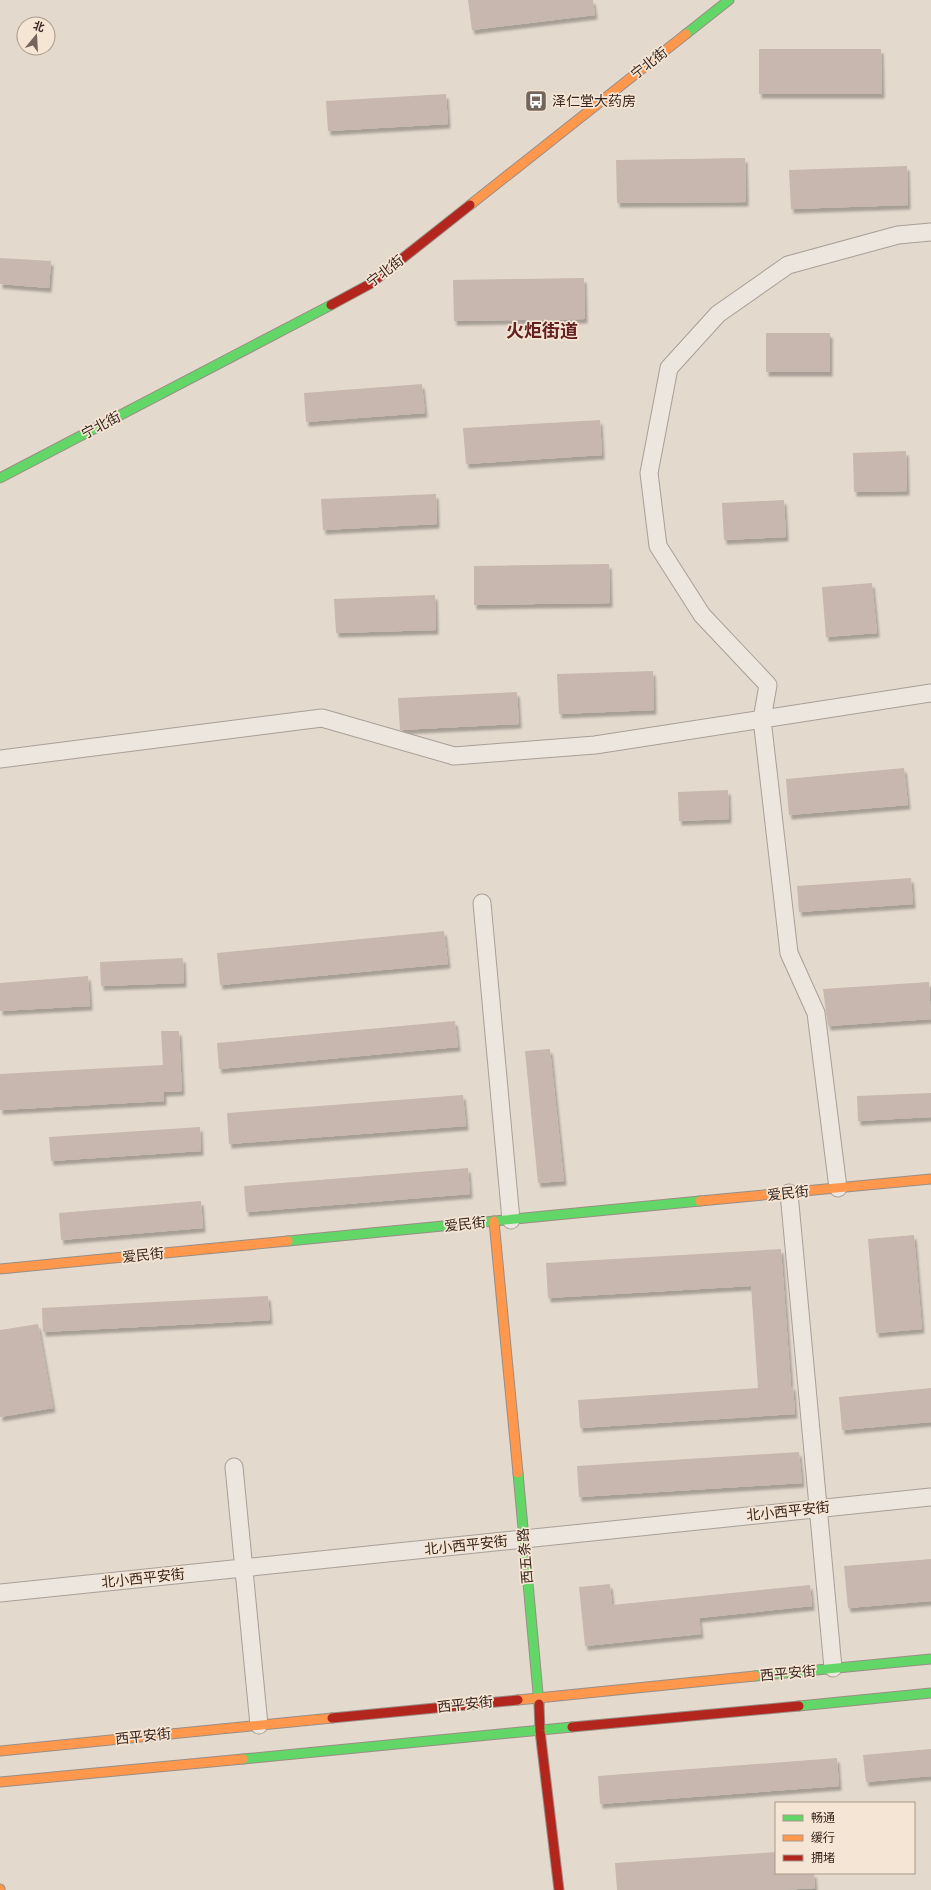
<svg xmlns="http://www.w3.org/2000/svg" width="931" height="1890" font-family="Spectral,'Noto Sans SC',serif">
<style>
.building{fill:#c8b7ae;filter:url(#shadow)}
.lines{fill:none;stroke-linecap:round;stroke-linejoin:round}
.street-casing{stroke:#a99f97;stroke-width:19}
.fast-casing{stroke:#998e86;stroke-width:11}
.slow-casing{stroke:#998e86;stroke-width:11}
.jam-casing{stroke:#998e86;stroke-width:11}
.street{stroke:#ece6df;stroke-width:17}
.fast{stroke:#63d668;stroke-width:9}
.slow{stroke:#ff974d;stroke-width:9}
.jam{stroke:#b3261e;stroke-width:9}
.labels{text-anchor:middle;stroke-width:3.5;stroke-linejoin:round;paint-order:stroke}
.street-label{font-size:14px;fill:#38261f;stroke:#f5e5d4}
.poi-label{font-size:14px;fill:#38261f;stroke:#f5e5d4;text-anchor:start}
.district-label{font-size:18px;font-weight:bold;fill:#64201f;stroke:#f5e5d4}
</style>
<defs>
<filter id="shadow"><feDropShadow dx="2.5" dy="4.5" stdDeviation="1" flood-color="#0004"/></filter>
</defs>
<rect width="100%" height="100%" fill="#e4d9cd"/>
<path class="building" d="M468 0H593L595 15 472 30Z
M759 49H881L882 94H759Z
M446 94 448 124 328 131 326 101Z
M745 158 746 202 617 203 616 160Z
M907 166 908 205 791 209 789 170Z
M0 258 51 261 49 288 0 284Z
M584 278 585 319 454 321 453 280Z
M766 333H830V372H766Z
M422 384 425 413 306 422 304 393Z
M600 420 602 455 466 464 463 428Z
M906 451 907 491 854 492 853 453Z
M436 494 437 524 323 530 321 499Z
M784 500 786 537 724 540 722 503Z
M609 564 610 603 474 605V566Z
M872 583 877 633 826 637 822 587Z
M435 595 436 630 336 633 334 599Z
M653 671 654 710 559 714 557 674Z
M517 692 519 724 400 730 398 698Z
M904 768 908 805 789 815 786 779Z
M728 790 729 819 679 821 678 792Z
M911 878 913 904 799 912 797 886Z
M444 931 448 964 220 985 217 953Z
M183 958 184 983 101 986 100 962Z
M88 976 90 1006 0 1011V983Z
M929 982 931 1019 828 1026 823 989Z
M455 1021 458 1047 219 1069 217 1043Z
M161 1031H179L182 1091 164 1092V1101L0 1110V1074L163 1065Z
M550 1049 564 1181 538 1183 525 1051Z
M931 1093V1117L858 1121 857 1096Z
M463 1095 466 1126 229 1144 227 1113Z
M200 1127 201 1151 51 1161 49 1137Z
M468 1168 470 1194 246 1212 244 1186Z
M201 1201 203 1228 61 1240 59 1213Z
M914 1235 922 1329 876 1333 868 1239Z
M781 1249 791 1386H793L795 1414 580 1428 578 1400 758 1388 751 1286 548 1298 546 1263Z
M268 1296 270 1320 43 1332 42 1308Z
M38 1324 53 1408 0 1417V1330Z
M931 1388V1422L842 1430 839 1397Z
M799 1452 802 1483 579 1497 577 1466Z
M931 1559V1601L848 1608 844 1566Z
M610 1584 612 1605 810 1585 812 1606 699 1618 701 1634 585 1646 579 1587Z
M931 1749V1776L866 1782 863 1755Z
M837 1758 839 1786 600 1804 598 1776Z
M776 1852V1873H814L815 1888 781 1890H617L615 1863Z"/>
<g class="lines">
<g class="street-casing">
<path id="street" d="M0 759 322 718 454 756 595 745 931 693
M482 903 511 1220
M838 1188 816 1013 789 953 762 719 768 685 702 615 658 546 649 473 669 368 718 314 788 265 898 235 931 232
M789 1193 833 1668
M234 1467 259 1725
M0 1593 931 1497"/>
</g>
<g class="fast-casing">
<path id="fast" d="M686 34 729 0
M0 478 331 305
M288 1241 700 1201
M518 1473 539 1704
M755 1676 931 1659
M799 1706 931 1693
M243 1759 572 1727"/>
</g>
<g class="slow-casing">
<path id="slow" d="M470 205 686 34
M700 1201 931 1179
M494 1221 518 1473
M0 1269 288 1241
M518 1700 755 1676
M0 1751 332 1718
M0 1782 243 1759
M0 1889V1890"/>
</g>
<g class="jam-casing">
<path id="jam" d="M331 305 370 284 470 205
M539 1704 540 1731 559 1890
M332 1718 518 1700
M572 1727 799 1706"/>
</g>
<use href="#street" class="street"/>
<use href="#fast" class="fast"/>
<use href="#slow" class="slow"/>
<use href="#jam" class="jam"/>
</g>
<defs>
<g id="bus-square" transform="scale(1.15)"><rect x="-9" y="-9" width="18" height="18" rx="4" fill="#74655c" stroke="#f5e5d4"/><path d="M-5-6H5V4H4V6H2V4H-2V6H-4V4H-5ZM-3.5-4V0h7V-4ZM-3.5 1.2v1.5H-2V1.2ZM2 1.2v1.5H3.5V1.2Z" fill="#fff"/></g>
</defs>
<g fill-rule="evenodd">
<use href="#bus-square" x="536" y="101"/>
</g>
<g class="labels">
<g class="street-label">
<text transform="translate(649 63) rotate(-38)" y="5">宁北街</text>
<text transform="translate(385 271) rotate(-37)" y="5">宁北街</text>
<text transform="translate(101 425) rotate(-28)" y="5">宁北街</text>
<text transform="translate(788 1193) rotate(-6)" y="5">爱民街</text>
<text transform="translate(465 1224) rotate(-6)" y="5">爱民街</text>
<text transform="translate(143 1255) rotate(-6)" y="5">爱民街</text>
<text transform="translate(788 1511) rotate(-6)" y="5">北小西平安街</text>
<text transform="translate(466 1545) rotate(-6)" y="5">北小西平安街</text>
<text transform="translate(525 1556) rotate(-95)" y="5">西五条路</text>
<text transform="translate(143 1578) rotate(-6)" y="5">北小西平安街</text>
<text transform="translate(788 1673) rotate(-5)" y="5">西平安街</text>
<text transform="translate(465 1704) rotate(-6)" y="5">西平安街</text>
<text transform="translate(143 1736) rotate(-6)" y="5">西平安街</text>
</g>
<g class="poi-label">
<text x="552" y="106">泽仁堂大药房</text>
</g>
<g class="district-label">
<text x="542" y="337">火炬街道</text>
</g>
</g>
<rect x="775" y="1802" width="140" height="72" fill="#f5e5d4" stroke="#a9998c"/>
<rect x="783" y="1815" width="20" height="6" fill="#63d668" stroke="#a9998c"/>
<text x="811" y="1822" font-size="12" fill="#38261f">畅通</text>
<rect x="783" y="1835" width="20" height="6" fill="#ff974d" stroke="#a9998c"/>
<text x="811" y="1842" font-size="12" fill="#38261f">缓行</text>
<rect x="783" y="1855" width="20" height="6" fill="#b3261e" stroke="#a9998c"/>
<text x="811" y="1862" font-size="12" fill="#38261f">拥堵</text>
<g transform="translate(36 36) rotate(18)"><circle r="19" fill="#f5e5d4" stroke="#a9998c"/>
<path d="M0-3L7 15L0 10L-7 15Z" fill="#74655c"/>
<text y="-6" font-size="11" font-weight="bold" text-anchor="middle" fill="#38261f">北</text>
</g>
</svg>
